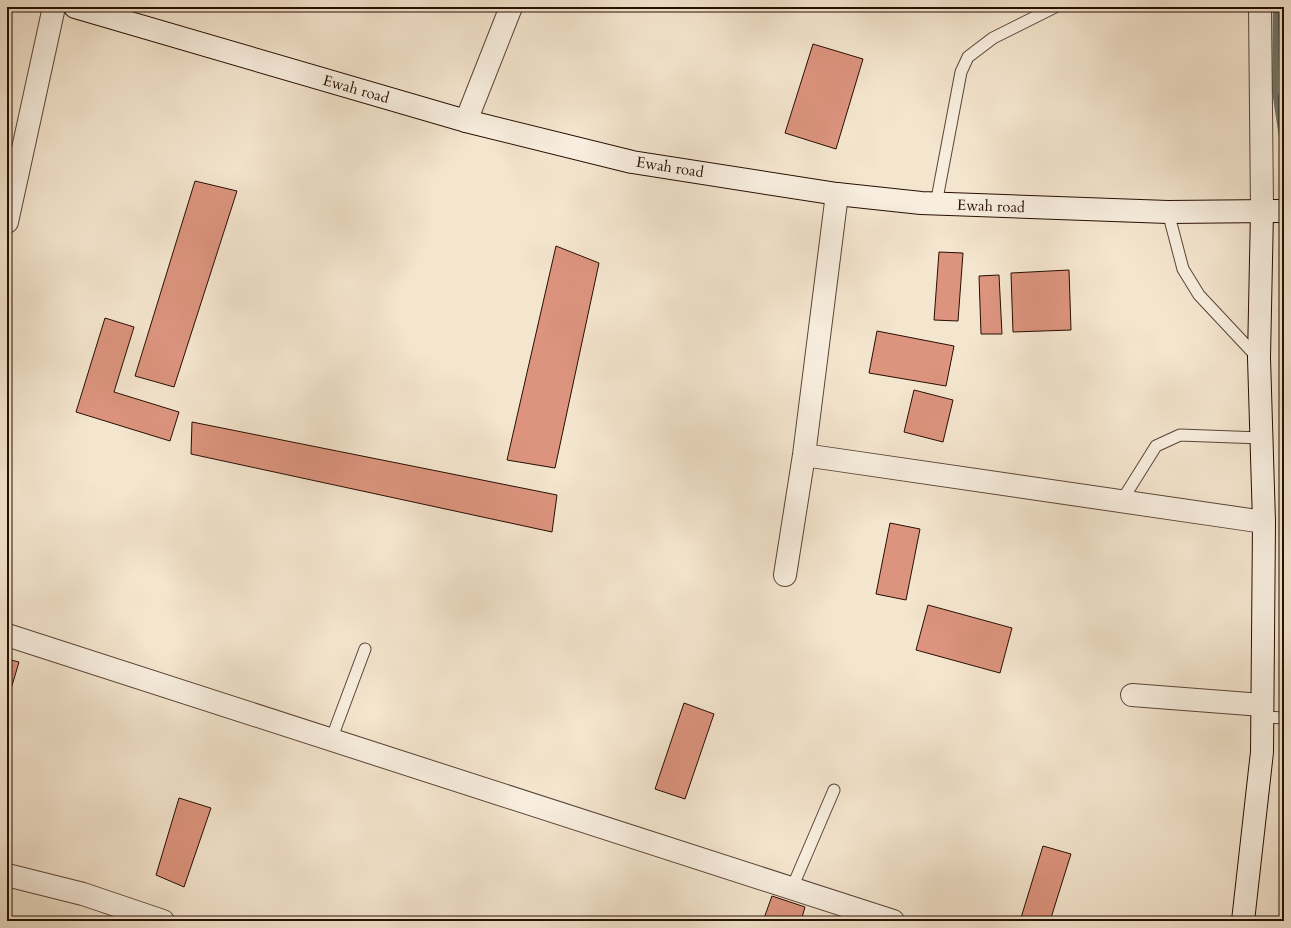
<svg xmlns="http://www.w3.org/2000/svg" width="1291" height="928" font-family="Cardo,serif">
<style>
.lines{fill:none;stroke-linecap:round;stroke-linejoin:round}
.stream{stroke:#6d786d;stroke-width:6}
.building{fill:#dc947e;stroke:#270e02}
.lane-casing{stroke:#5a4435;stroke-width:13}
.street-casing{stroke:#5a4435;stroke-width:24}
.secondary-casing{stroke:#270e02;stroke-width:24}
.lane{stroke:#f8eedf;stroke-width:11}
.street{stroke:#f8eedf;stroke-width:22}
.secondary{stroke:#f8eedf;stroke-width:22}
.labels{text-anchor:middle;stroke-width:3.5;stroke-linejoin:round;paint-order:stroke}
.street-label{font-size:15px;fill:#270e02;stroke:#f8eedf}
</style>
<rect width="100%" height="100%" fill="#f4e5ce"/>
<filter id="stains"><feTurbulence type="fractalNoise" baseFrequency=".005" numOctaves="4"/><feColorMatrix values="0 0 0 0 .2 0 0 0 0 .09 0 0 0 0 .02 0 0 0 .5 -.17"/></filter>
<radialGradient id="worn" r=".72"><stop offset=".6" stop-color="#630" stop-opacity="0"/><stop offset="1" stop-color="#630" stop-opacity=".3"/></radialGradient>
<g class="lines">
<path class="stream" d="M1276 7 1275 91 1284 150"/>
</g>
<path class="building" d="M813 44 863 59 836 149 785 133Z
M195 181 237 191 174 387 135 376Z
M556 246 599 263 555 468 507 460Z
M939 252 963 253 958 321 934 320Z
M1069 270 1071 330 1013 332 1011 273Z
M999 275 1002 334H981L979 276Z
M105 318 134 327 114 392 179 412 170 441 76 412Z
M877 331 954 346 946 386 869 373Z
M914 390 953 400 943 442 904 432Z
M192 422 557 495 552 532 191 454Z
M890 523 920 529 906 600 876 594Z
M928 605 1012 628 1000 673 916 650Z
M7 659 19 662 11 689 7 688Z
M684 703 714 714 685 799 655 789Z
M179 798 211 808 184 887 156 875Z
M1043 846 1071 854 1050 921H1020Z
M772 896 805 907 801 921H763Z"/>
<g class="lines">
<g class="lane-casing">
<path id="lane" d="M936 204 961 72 968 57 993 38 1055 7
M1168 212 1183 269 1199 295 1258 358
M1121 502 1156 446 1180 435 1261 438
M1262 717 1284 718
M331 740 365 649
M792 888 834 790"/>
</g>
<g class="street-casing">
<path id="street" d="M1260 7 1262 211
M466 121 511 7
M7 222 54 7
M804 455 1264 522
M785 575 804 455 837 194
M7 635 893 921
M1132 695 1262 705
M7 875 83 894 163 921"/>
</g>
<g class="secondary-casing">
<path id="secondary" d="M75 7 466 121 632 162 837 194 921 203 1168 212 1284 211
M1243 921 1262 752 1264 522 1259 358 1262 211"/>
</g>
<use href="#lane" class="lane"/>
<use href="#street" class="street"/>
<use href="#secondary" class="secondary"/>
</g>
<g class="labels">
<g class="street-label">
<text transform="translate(356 89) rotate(16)" y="5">Ewah road</text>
<text transform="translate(670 167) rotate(9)" y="5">Ewah road</text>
<text transform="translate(991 206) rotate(2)" y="5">Ewah road</text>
</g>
</g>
<rect width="1291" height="928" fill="none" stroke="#f4e5ce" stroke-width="24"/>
<rect x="8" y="8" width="1275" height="912" fill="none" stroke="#270e02" stroke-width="2"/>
<rect x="12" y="12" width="1267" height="904" fill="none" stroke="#270e02"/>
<rect width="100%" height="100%" filter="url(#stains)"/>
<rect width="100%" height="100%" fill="url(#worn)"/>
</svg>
